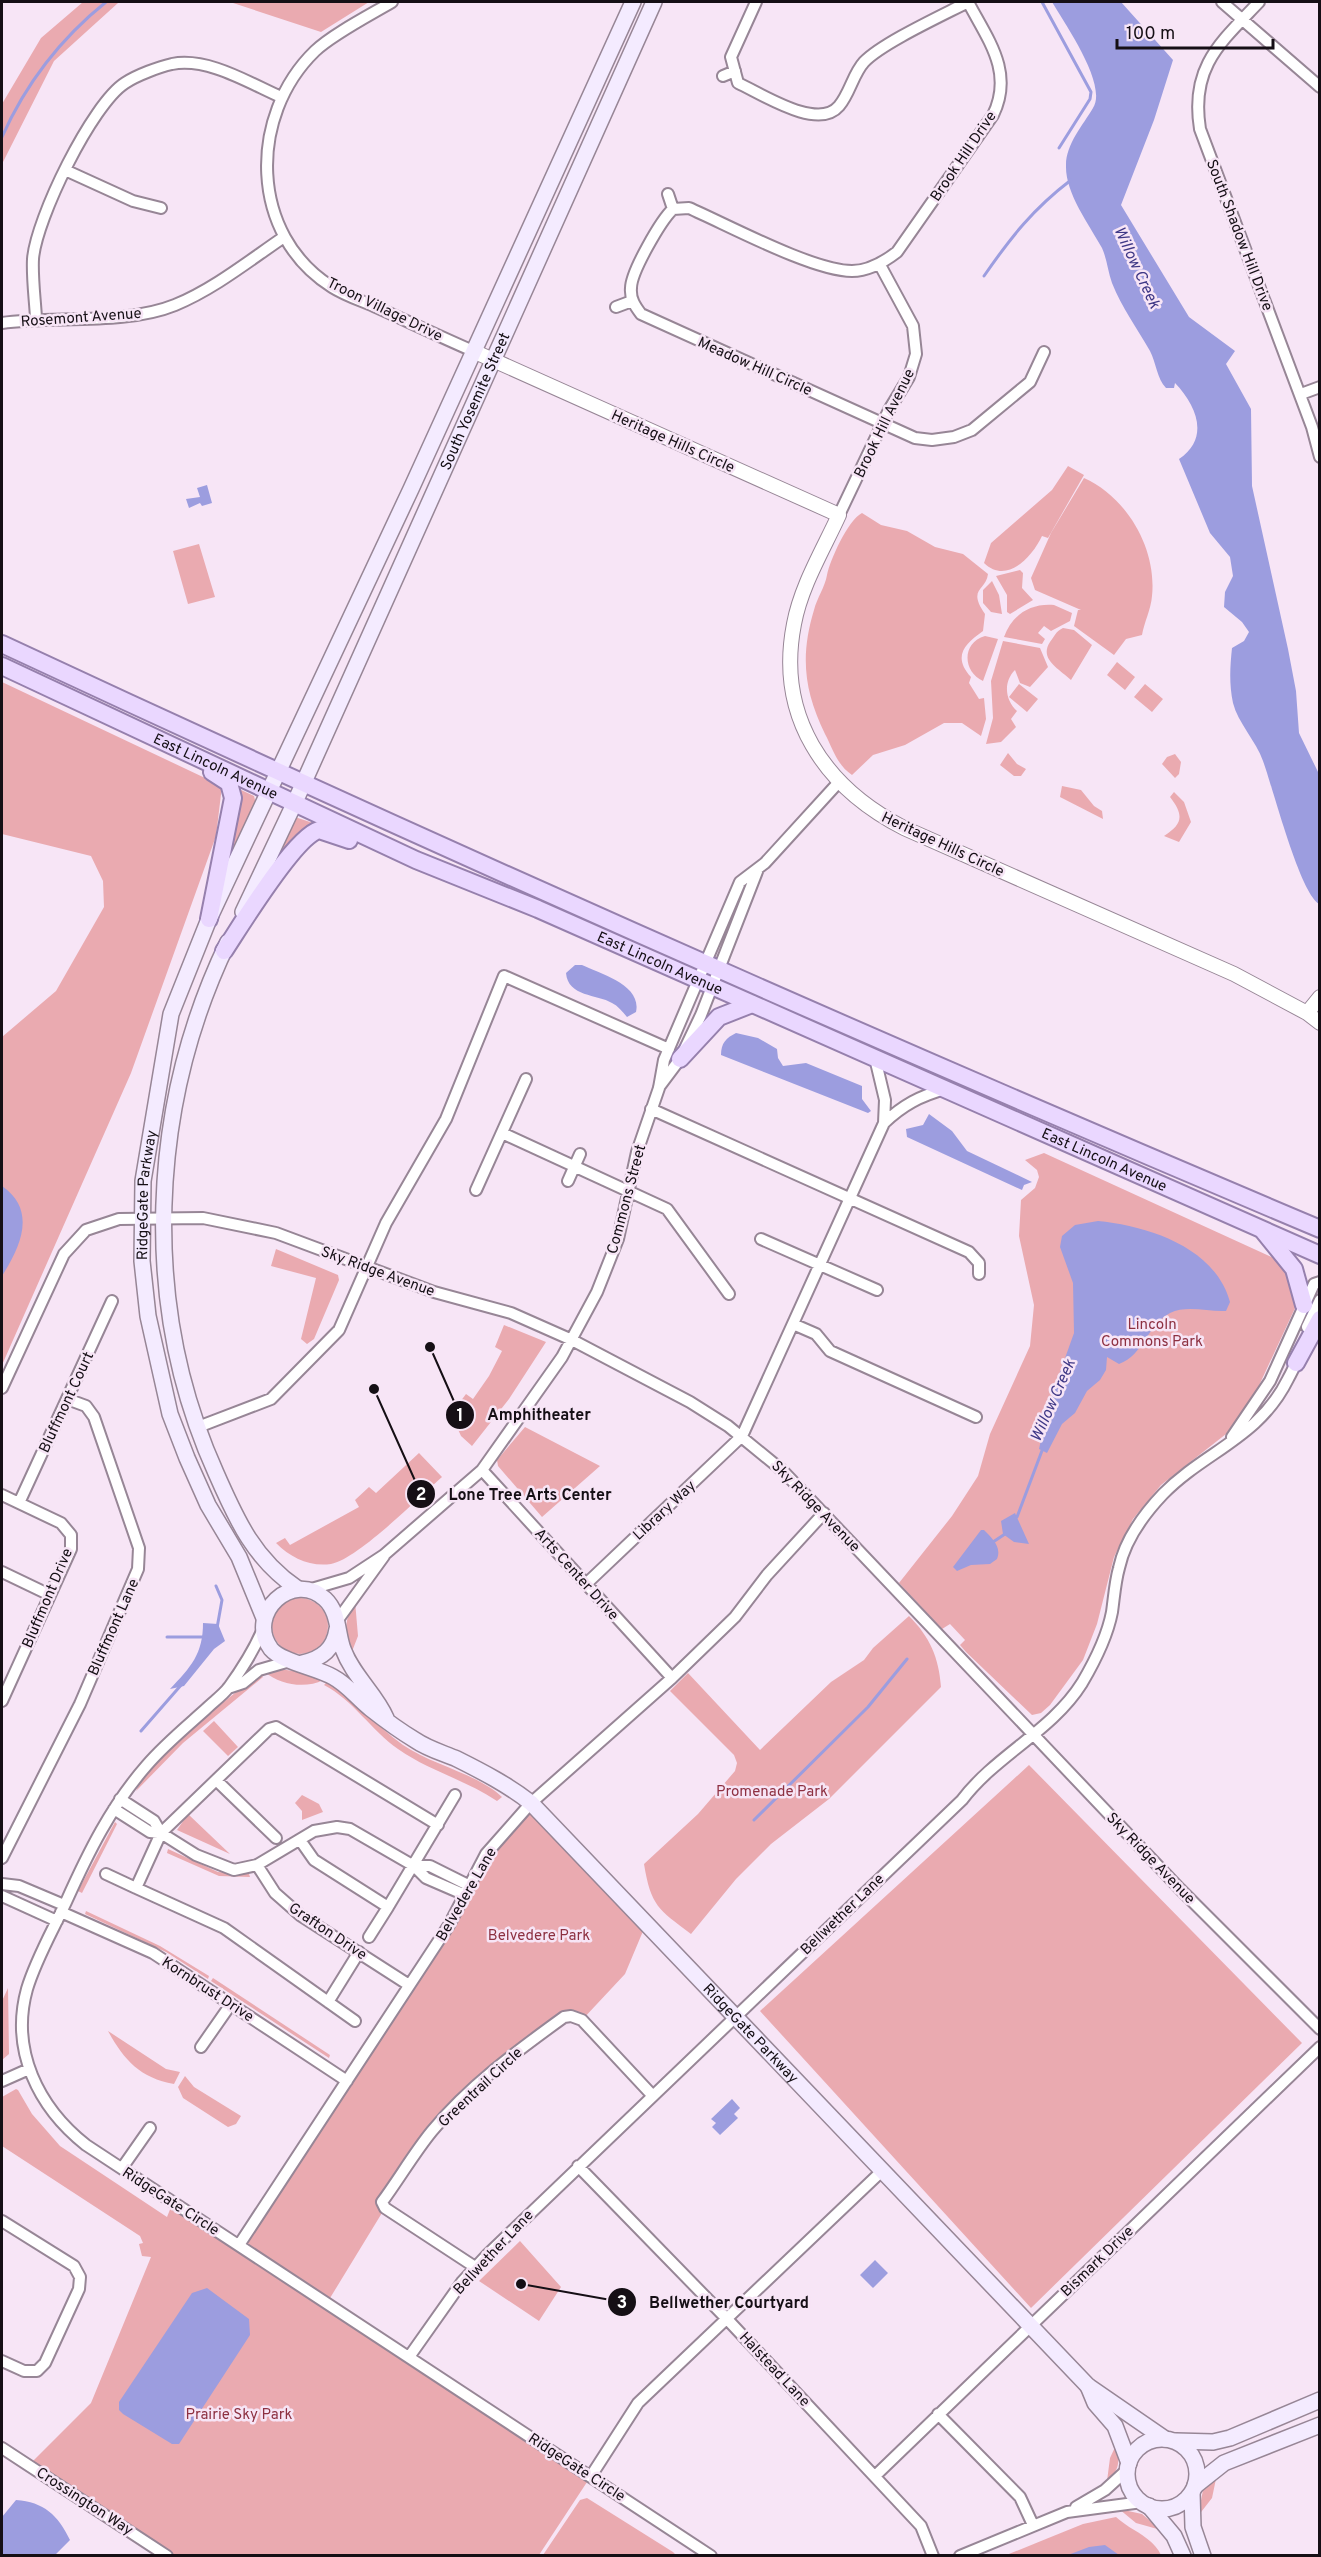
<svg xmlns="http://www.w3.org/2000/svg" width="1321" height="2557" font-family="Overpass,sans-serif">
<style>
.green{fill:#eaaab0}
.water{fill:#9c9ddf}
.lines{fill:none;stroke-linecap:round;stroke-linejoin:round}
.stream{stroke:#9c9ddf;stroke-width:3}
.minor-casing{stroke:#978696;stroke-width:14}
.tertiary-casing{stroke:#978696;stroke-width:16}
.secondary-casing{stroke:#978696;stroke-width:18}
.primary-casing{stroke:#9680ad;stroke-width:20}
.minor{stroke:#fff;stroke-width:10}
.tertiary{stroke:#fff;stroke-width:14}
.secondary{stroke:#f4ebff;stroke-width:15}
.primary{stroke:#ead7ff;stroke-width:16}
.labels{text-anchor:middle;stroke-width:5;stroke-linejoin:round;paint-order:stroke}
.street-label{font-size:15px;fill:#150f15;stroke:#f7e5f6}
.park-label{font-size:15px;fill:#8d3041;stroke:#f7e5f6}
.water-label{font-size:16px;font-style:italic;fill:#3f3886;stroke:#f7e5f6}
.leader{fill:none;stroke:#150f15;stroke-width:2}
.callout-dot{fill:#150f15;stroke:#f7e5f6;stroke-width:2}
.mark-label{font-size:18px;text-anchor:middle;font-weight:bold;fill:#fff}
.callout-label{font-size:16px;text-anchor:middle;font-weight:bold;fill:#150f15;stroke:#f7e5f6;stroke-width:5;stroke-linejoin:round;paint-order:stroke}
</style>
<rect width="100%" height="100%" fill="#f7e5f6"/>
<path class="green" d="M83 2H125L118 3 54 61 2 164V104L41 38Z
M230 2H369L321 32Z
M1068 466 1084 475 1048 538 1042 536C1032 557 1007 585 984 563L991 543 1052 490Z
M1084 478C1127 497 1157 549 1152 596 1151 609 1144 623 1142 635L1126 639 1114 655 1074 626 1078 610H1081L1035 590 1031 578 1051 533Z
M862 513 881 525 907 531 935 547 963 554 988 574C986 591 967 588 985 614L983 631C965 644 952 656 971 677L969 683 979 699 984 698 986 719 981 736 962 723H944L905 745 873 755 852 775C837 765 833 749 825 734 804 691 800 656 814 610 817 598 825 587 827 575 830 560 848 520 862 513Z
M199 544 215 597 188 604 173 551Z
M1020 570 1023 573 1022 588 1033 600 1010 614 1007 612V595L996 576Z
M992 581 999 595 1002 614 991 612 983 603V590Z
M1054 605 1072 613 1070 621 1051 631 1044 626 1038 633 1045 639 1042 644 1004 637C1012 615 1030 603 1054 605Z
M1063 628 1074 630 1092 645 1071 680C1058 668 1039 659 1050 642 1055 636 1055 632 1063 628Z
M985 636 998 639 983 681C963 672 961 643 985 636Z
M1003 641 1040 648 1048 667 1030 687 1020 683 1015 670C1003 682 1005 700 1017 711L1011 719 1016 727 1001 742 986 744 993 718 991 681Z
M1117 662 1135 677 1125 690 1107 675Z
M2 682 222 786 216 836 131 1073 2 1365V1037L56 991 104 907 103 881 91 856 2 834Z
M1019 684 1038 699 1027 712 1009 697Z
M1145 684 1163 699 1152 712 1134 697Z
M1008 753 1017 764 1026 769 1021 776H1014L1000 765Z
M1175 754 1181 762 1179 774 1175 778 1162 764 1167 757Z
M1062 786 1081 790 1094 806 1102 811 1103 819 1060 797Z
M239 789 254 796 256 804 230 859 227 858Z
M1174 792 1184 802 1191 822 1179 842 1164 836C1183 824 1184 815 1170 797Z
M295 817 313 823V826L266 875Z
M1044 1153 1278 1260 1288 1276 1296 1306 1256 1392 1226 1434 1161 1485 1133 1519 1114 1557 1097 1624 1083 1660 1050 1705 1041 1713 1032 1715 966 1652 960 1645 965 1640 950 1624 942 1629 899 1583 952 1516 978 1476 990 1434 1030 1346 1034 1305 1019 1236 1021 1200 1035 1188 1039 1177 1037 1170 1025 1160Z
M276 1249 338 1275 339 1280 314 1339 307 1344 301 1339 316 1278 271 1266Z
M504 1325 546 1342 509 1399 472 1446 461 1436 451 1414 466 1394 473 1399 489 1376 502 1351 495 1347Z
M525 1427 600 1466 542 1517 498 1466 497 1460Z
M419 1453 442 1477C419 1497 358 1559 331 1564 310 1567 291 1558 276 1543L285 1538 290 1545 359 1507 355 1500 369 1487 376 1493Z
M272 1626a28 28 0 1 1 56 0a28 28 0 1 1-56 0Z
M355 1601 358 1636 351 1654C344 1633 344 1620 355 1601Z
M909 1616C930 1637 939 1658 941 1687L829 1799 771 1844 736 1879 691 1934C658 1909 651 1906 644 1864L698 1814 735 1771 737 1763 734 1755 670 1691 688 1673 760 1750 831 1682 864 1660 873 1648Z
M280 1669 306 1673 323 1680C306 1689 280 1685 265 1672Z
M261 1674 263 1677 183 1743 136 1791C146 1765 235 1690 261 1674Z
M327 1682C355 1699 376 1726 403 1745 432 1765 478 1774 502 1797L497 1801C466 1780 429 1771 398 1749 372 1731 353 1700 324 1685Z
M214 1721 238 1747 228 1756 203 1731Z
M1029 1765 1302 2043 1031 2308 760 2011Z
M302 1795 319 1804 323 1812 302 1820V1811L295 1803Z
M531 1803 646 1924 625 1974 582 2020 571 2016 515 2053 432 2131 383 2202 385 2208 327 2303 591 2476 539 2555H167L29 2465 91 2403 151 2257 142 2256 139 2244 143 2243 140 2236 2 2146V2097L16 2089 18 2090 32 2114 60 2146 167 2217 173 2202 239 2245 449 1925 468 1885Z
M188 1814 230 1854 177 1830Z
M115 1822 117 1824 82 1893 78 1891Z
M168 1849 218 1872 249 1874 250 1877 219 1876 167 1853Z
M86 1911 160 1946 209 1976 208 1979 166 1952 85 1914Z
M213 1978 330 2055 329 2058 211 1981Z
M8 1988 9 2054 2 2060V2001Z
M108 2031 166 2069 180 2072 174 2084C140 2078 124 2060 108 2031Z
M185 2076 194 2087 241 2116 236 2124 228 2127 183 2098 178 2087Z
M520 2241 561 2287 539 2321 479 2281Z
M1116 2445C1120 2461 1120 2470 1107 2481L1110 2458Z
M1217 2474 1212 2498 1198 2516 1203 2490Z
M587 2498 673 2552 676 2555H543L580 2500Z
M1119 2509 1142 2514 1161 2530 1136 2523Z
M1116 2517C1131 2531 1152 2536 1161 2555L1004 2556 1083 2524Z"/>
<path class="water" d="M1052 2H1121L1173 60 1154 120 1121 205 1189 317 1235 351 1226 364 1251 409 1252 486 1288 649 1296 691 1299 733 1319 774V904C1299 891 1273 788 1263 761 1256 741 1238 723 1233 703 1229 684 1230 667 1232 648L1244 641 1249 632 1242 622 1224 607 1225 592 1233 576 1230 557 1210 533 1179 459C1210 438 1197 406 1175 383L1174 388H1166C1157 379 1156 362 1150 351 1137 328 1122 308 1112 283 1108 272 1107 259 1102 248 1089 224 1065 193 1066 165 1066 144 1083 125 1093 108 1108 85 1065 24 1052 2Z
M207 485 212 503 202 506 200 503 189 508 186 499 200 497 197 488Z
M575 965H582C601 974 642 985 636 1012L627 1017C622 1011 618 1006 612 1003 597 994 568 997 566 973Z
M736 1033 758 1038 777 1049 778 1058 783 1066 806 1063 862 1086V1099L871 1111 868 1113 721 1055C721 1043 726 1038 736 1033Z
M929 1114 952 1131 967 1151 1032 1182 1024 1185 1022 1190 907 1137 906 1129 923 1125Z
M2 1186C37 1210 21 1246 2 1276Z
M1098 1221C1148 1226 1215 1247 1230 1302L1226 1311C1208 1312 1187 1305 1170 1313 1147 1325 1144 1355 1119 1364L1107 1357 1106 1370 1100 1380 1087 1391 1075 1413 1062 1424 1047 1453 1039 1449 1050 1400 1074 1333 1073 1283 1060 1247 1062 1236 1075 1225Z
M1015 1513 1029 1544 1014 1542 1003 1534 1001 1521Z
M981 1530H984C992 1538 1002 1547 997 1559L990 1564 971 1565 957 1571 953 1567Z
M203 1623 218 1624 225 1641 214 1649 184 1686 170 1689C191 1667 203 1654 203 1623Z
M732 2099 740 2108 734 2114 738 2118 720 2135 712 2127 716 2123 711 2119Z
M875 2260 888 2273 873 2288 860 2275Z
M207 2288 249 2319 250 2335 179 2444H172L123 2414 119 2410V2402L192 2293Z
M16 2500C44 2502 58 2515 70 2540L55 2555H2V2517Z
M1105 2545 1119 2555H1068L1089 2547Z"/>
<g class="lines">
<path class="stream" d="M1042 2 1091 92 1090 99 1059 148
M2 137C26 83 60 39 106 2
M984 276C1011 237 1033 209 1071 180
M1017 1517 1043 1448
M993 1542 1005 1534
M216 1586 222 1600 217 1628
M167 1637H206
M141 1731 182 1684
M754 1820 868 1707 907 1659"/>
<g class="minor-casing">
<path id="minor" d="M392 2C370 15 333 34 315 51 248 116 249 235 332 287 346 296 363 301 378 308 409 322 441 337 473 351
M756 2 731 57 738 83C762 94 818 131 839 106 850 93 853 74 864 62 882 43 943 15 968 2
M968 2C988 40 1014 72 993 115L897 252C884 262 869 271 852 271 813 271 728 225 689 208L673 209C661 220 631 272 631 288 630 299 635 306 641 314L915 438 932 440 954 437 972 430 1030 382 1044 352
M1222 2 1320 87
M1259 2C1220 43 1190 67 1200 129L1312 427 1320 457
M723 76 735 71
M65 170 133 201 161 208
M668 194 673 209
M616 307 632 301
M36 318C35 299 32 278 33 259 36 219 92 104 125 83 137 75 159 67 172 64 208 57 249 83 281 97
M2 323C55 316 126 325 175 305 214 289 250 260 284 237
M1301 394 1320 387
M839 515 889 410 909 377 916 354 913 326 880 265
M659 1087 680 1059 701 1015 758 869
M651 1109 969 1252 979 1263V1274
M884 1123C903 1105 920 1096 945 1089
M502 1133 667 1209 729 1294
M568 1181 580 1154
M476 1190 526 1079
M761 1239 877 1290
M793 1324 816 1334 830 1351 976 1417
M1307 1327 1320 1300
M2 1388 64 1254 86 1230 119 1219 203 1218 276 1233 434 1292 511 1313 572 1340 690 1402 728 1426 783 1471 1180 1889 1320 2029
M198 1427 271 1399 339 1330 386 1223 446 1119 504 976 669 1049
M1232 1437 1270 1381 1314 1284 1320 1282
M482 1470 672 1678
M2 1495 61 1523 71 1535V1549L2 1701
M19 1503 112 1301
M2 1572 50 1595
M586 1584 742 1436 884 1123 885 1100 875 1058
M308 1590 349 1578 384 1555 482 1470 562 1357 597 1292 618 1239 637 1152 659 1088 664 1060 740 882 765 863 838 783
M337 1621 384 1556
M263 1629C254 1650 242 1669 229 1687 223 1695 213 1702 206 1709 186 1727 164 1745 147 1765 111 1806 88 1853 66 1902 53 1930 36 1959 27 1989 10 2050 38 2107 86 2145L711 2556
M228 1688 243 1683 259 1670 290 1661
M216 1780 276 1838
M120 1799 154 1821 161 1833
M114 1809 150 1832 161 1833 196 1855 234 1870 257 1865 314 1831 337 1827 350 1829 414 1866 426 1878 463 1894
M300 1840 314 1860 388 1907 369 1937
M2 1858 80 1704 138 1569 139 1548 94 1417 86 1406 67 1399
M257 1865 275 1893 300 1915 409 1985
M414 1866H430L468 1885
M106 1874 136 1888
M2 1884 19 1886 64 1905
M2 1896 57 1921
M388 1907 455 1795
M61 1912 153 1953 347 2081
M328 2002 359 1952
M355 2021 224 1928 136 1888 161 1833 269 1729 276 1727 438 1825
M201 2047 231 2004
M2 2081 29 2069
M578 2166 727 2319 921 2526 933 2556
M122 2168 150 2128
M2 2221 74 2266 80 2277 79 2289 45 2363 37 2371H24L2 2361
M239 2245 449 1925 486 1854 531 1803 672 1678 735 1617 767 1575 824 1513
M475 2267 385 2208 382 2202C399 2179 414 2153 432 2131 469 2086 517 2051 564 2017L571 2016 582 2020 652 2095
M409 2357 462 2282 488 2254 962 1800C996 1755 1052 1731 1082 1683 1095 1661 1107 1638 1112 1612 1114 1598 1115 1582 1119 1568 1125 1540 1144 1514 1163 1494 1205 1451 1259 1438 1288 1379 1291 1373 1296 1366 1296 1358
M938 2414 1020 2497 1033 2525
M2 2448 167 2556
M591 2476 638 2403 883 2170
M875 2476 1320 2047
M1076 2507 1105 2490 1128 2469
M960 2556 1067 2512 1142 2502"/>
</g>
<g class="tertiary-casing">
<path id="tertiary" d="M473 351 839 515C823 550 801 586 794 624 776 716 824 787 904 828L1234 974 1307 1013 1320 1023
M1307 1013 1320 997"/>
</g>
<g class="secondary-casing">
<g id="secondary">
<path id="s1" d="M243 912 295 802 654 2"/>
<path d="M228 942C149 1106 140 1305 216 1473 237 1521 254 1559 298 1589"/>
<path id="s2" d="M264 1618 239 1557 208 1505 187 1458 170 1414 148 1316 142 1261 143 1181 171 1014 209 919 411 489 633 2"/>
<path d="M302 1663C322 1659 334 1649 337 1629"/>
<path id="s3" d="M386 1718C375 1693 353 1676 343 1649 337 1633 339 1612 325 1599 293 1569 245 1614 271 1649 282 1662 315 1667 333 1677 348 1685 357 1698 371 1709 385 1720 400 1731 415 1740 428 1749 443 1753 457 1759 483 1772 508 1785 531 1803L1088 2386 1165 2439"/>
<path d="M1088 2386 1095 2403 1115 2426 1129 2463"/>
<circle cx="1162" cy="2474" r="35"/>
<path d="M1176 2441 1213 2442 1230 2438 1320 2400"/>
<path d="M1195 2486 1224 2463 1320 2425"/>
<path d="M1192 2493 1193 2527 1203 2556"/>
<path d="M1149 2506 1174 2536 1183 2556"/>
</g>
</g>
<g class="primary-casing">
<g id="primary">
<path d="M2 644C437 847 877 1042 1320 1229"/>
<path id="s4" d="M2 666 416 860 538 909 1320 1255"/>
<path d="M209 919 233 798 229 783 212 772"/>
<path d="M224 951C240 927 294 837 319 830L349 840"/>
<path d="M680 1059 719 1017 752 1004"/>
<path d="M1264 1232 1294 1269 1304 1305"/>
<path d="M1296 1363 1320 1319"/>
</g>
</g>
<use href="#minor" class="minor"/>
<use href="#tertiary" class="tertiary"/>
<use href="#secondary" class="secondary"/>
<use href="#primary" class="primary"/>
</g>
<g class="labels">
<g class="street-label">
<text transform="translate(963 156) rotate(-56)" y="5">Brook Hill Drive</text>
<text transform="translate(1240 235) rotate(69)" y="5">South Shadow Hill Drive</text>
<text transform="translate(385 309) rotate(26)" y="5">Troon Village Drive</text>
<text transform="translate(81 317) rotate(-4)" y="5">Rosemont Avenue</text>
<text transform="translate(755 366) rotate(24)" y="5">Meadow Hill Circle</text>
<text dy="5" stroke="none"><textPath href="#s1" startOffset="561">South Yosemite Street</textPath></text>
<text transform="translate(884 423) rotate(-64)" y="5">Brook Hill Avenue</text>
<text transform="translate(673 441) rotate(24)" y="5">Heritage Hills Circle</text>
<text dy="5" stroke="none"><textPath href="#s4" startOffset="236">East Lincoln Avenue</textPath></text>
<text transform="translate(943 844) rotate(25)" y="5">Heritage Hills Circle</text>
<text dy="5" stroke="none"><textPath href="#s4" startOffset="722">East Lincoln Avenue</textPath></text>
<text dy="5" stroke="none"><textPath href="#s4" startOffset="1208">East Lincoln Avenue</textPath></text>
<text dy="5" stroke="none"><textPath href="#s2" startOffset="447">RidgeGate Parkway</textPath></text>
<text transform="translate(626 1199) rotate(-75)" y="5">Commons Street</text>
<text transform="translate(378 1271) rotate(20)" y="5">Sky Ridge Avenue</text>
<text transform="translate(66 1402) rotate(-65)" y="5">Bluffmont Court</text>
<text transform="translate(816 1506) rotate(46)" y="5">Sky Ridge Avenue</text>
<text transform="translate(664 1510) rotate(-43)" y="5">Library Way</text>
<text transform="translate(577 1574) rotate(48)" y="5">Arts Center Drive</text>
<text transform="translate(47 1598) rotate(-67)" y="5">Bluffmont Drive</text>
<text transform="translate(113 1627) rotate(-66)" y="5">Bluffmont Lane</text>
<text transform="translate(1151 1858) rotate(46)" y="5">Sky Ridge Avenue</text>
<text transform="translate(466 1894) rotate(-60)" y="5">Belvedere Lane</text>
<text transform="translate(842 1914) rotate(-44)" y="5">Bellwether Lane</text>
<text transform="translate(328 1931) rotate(34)" y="5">Grafton Drive</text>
<text transform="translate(208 1989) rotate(33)" y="5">Kornbrust Drive</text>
<text dy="5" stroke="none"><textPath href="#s3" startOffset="867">RidgeGate Parkway</textPath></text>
<text transform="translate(480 2087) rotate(-43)" y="5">Greentrail Circle</text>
<text transform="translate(171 2201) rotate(33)" y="5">RidgeGate Circle</text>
<text transform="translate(493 2252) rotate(-47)" y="5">Bellwether Lane</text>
<text transform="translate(1097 2261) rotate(-44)" y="5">Bismark Drive</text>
<text transform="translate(775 2369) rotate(47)" y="5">Halstead Lane</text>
<text transform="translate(577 2467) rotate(33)" y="5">RidgeGate Circle</text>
<text transform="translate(85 2501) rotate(33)" y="5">Crossington Way</text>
</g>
<g class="park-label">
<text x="1152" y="1329">Lincoln<tspan x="1152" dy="17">Commons Park</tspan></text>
<text x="772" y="1796">Promenade Park</text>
<text x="539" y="1940">Belvedere Park</text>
<text x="239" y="2419">Prairie Sky Park</text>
</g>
<g class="water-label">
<text transform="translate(1138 267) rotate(65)" y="6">Willow Creek</text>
<text transform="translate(1052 1400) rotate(-66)" y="6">Willow Creek</text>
</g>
</g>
<path class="leader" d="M430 1347L460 1415M374 1389L421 1494M521 2284L622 2302"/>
<g class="callout-dot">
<circle cx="430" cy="1347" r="6"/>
<circle cx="374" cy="1389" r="6"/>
<circle cx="521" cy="2284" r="6"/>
<circle cx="460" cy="1415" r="15"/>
<circle cx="421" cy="1494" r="15"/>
<circle cx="622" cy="2302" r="15"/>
</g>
<g class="mark-label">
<text x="460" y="1421">1</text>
<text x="421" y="1500">2</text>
<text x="622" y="2308">3</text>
</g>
<g class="callout-label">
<text x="539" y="1420">Amphitheater</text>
<text x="530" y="1500">Lone Tree Arts Center</text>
<text x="729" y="2308">Bellwether Courtyard</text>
</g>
<rect width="1321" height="2557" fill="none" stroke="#150f15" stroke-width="6"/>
<path d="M1117 39v9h156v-9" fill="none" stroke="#150f15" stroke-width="3"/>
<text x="1126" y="39" font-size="18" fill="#150f15" stroke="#f7e5f6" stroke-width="4.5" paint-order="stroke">100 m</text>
</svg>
